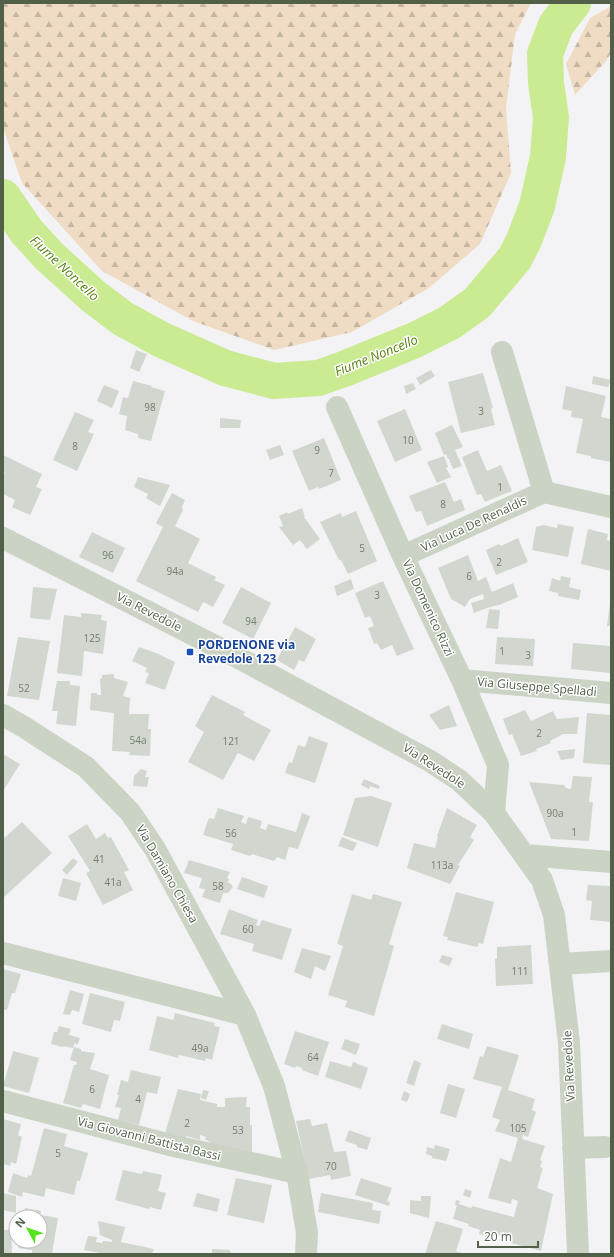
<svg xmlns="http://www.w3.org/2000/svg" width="614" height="1257" font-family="'Open Sans',sans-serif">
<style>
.forest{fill:url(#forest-firs)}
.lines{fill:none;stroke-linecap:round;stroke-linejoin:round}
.river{stroke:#cbeb92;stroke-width:36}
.building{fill:#d1d7cf}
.minor{stroke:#cad3c4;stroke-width:22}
.transit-dot{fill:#1a4fb4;stroke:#fff;stroke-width:1.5}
.labels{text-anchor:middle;stroke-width:3;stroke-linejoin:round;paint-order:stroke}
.number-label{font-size:10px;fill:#727e6b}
.street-label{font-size:12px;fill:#52604a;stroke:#fff}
.transit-label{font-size:12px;font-weight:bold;fill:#164399;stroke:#fff;text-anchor:start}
.water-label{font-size:13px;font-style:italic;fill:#567f10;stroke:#fff}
</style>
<defs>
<pattern id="forest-firs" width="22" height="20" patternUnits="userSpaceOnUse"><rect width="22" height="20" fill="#f0dcc4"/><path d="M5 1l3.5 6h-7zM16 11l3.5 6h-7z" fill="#c5b6a1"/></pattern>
</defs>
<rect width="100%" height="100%" fill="#f3f3f5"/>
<path class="forest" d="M3 3H531L515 34 506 109 511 173 480 244 429 288 352 332 274 350 193 321 102 271 22 183 3 128Z
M611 6V53L606 61 575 95 566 64 590 18Z"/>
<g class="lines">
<path class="river" d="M3 197 27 232 50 257 93 296 122 318 160 339 225 368 274 381 318 378 344 369 415 340 449 323 477 303 515 258 524 240 537 206 548 157 551 117 546 83 545 54 556 25 573 3"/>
</g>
<path class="building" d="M136 350 147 354 139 372 130 368Z
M431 370 435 376 420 385 416 378Z
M483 373 493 408 491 409 495 425 461 433 448 382Z
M593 376 611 380 608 387 592 384Z
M133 381 152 386 151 387 165 391 151 441 138 438V434L125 430 127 416 119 414 123 397 128 398Z
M413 383 416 389 406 394 404 386Z
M104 385 119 391 112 408 97 401Z
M566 386 606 396 601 417 611 419V462L591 458V456L576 453 583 419 571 417 572 411 562 409Z
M405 409 422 450 395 462 377 421Z
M75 412 94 420 88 432 94 434 77 471 53 460Z
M220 418 241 420 240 428H220Z
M452 425 463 447 455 450 462 466 453 469 449 459H448L446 454 444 455 435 433Z
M324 438 341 480 319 489 318 487 309 491 292 451Z
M280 445 284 455 270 460 266 450Z
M478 450 487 471 501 465 512 491 485 502 481 494 477 495 462 457Z
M3 455 42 474 36 487 42 489 30 515 12 507 15 500 3 494V476L5 472H3Z
M444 456 448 467 446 468 451 477 437 483 427 462Z
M138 477 170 485 160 506 146 498 148 494 134 487Z
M445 482 454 502 461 499 465 510 427 526 421 511 416 512 409 496Z
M172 493 185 500 182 507 183 510 175 526 200 539 188 563 216 577 214 580 225 585 213 607 203 602 198 612 136 581 163 527 156 523Z
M302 508 305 517H304L320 539 307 549 300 540 293 545 279 527 283 526 279 516 287 512 288 514Z
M356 511 377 561 348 574 341 560H339L320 522 341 513 342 517Z
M558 524 574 527 568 557 532 550 536 527 543 525 557 528Z
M588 529 608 534 607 540 611 541V571L581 564Z
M92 532 125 548 113 573 79 557Z
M518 538 528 562 496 575 486 550 499 544 501 546Z
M468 555 478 581 486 577 492 592 513 583 518 597 499 605 487 608 474 613 471 603 484 599 483 594 470 599 465 607 451 599 438 568Z
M561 576 571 578 569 587 581 590 579 600 558 596V593L549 591 552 578 560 581Z
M351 579 354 589 337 596 334 586Z
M383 581 414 649 397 656 392 645 381 650 377 643 374 644 368 628 374 626 370 616 365 618 355 593Z
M33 587 57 589 50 620 30 618Z
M241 587 271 603 253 639 222 623Z
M610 603H611V626H607Z
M489 609 500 610 498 629 486 628Z
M81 613 102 615 101 620 107 621 103 654 84 651 82 676 57 673 64 615 81 617Z
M295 627 316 639 304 662 299 660 294 670 277 660 282 650 278 648 282 640 287 642Z
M18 637 50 641 39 700 7 696Z
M497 637 535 639 533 666 495 664Z
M573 643 611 646 610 673 571 669Z
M139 647 156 653 175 662 165 690 145 683 149 673 145 672 147 668 132 661Z
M114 674V678L128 682 123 696 130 698 129 714H149L148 729H151L150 756 129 755 130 752 112 751 114 713 90 710 91 693H97V695H101L100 679 102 678V675Z
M57 681H70V685L80 686 76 726 56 724 58 711H52L55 691Z
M212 695 245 712 243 715 271 730 254 761 238 753 223 780 188 762 204 732 195 726Z
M449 705 457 726 440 730 429 715Z
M525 710 531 721 553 711 557 719 579 717 577 734H563L550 741 551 743 536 749 537 751 521 756 512 734 509 735 503 719Z
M587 713 611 715V765L583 763Z
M309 736 328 743 315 783 285 773 289 762 292 763 298 745 305 747Z
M575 749 574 758 561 760 557 751Z
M3 754 20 764 3 791Z
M141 769 147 771 145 777H149L147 787 133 786 134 776Z
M573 776 592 777 589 802H593L589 841 551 839 529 782 564 785 566 788 571 789Z
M364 779 380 786 379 789 370 786 369 789 361 785Z
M371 796 392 803 378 847 343 835 355 798Z
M218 808 244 816 241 822 246 824 248 817 262 821 260 828 266 830 268 824 296 832 302 813 310 816 298 849 289 847 285 860 277 857 274 861 252 854 250 856 231 850 233 844 203 835 209 818 214 819Z
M447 808 477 825 470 837 474 840 458 865 460 866 450 884 407 868 414 843 435 848 438 837 437 836Z
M22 822 52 853 3 898V839Z
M87 824 96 839 105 833 108 838 111 837 129 870 124 872 133 890 103 905 86 873 90 871 68 836Z
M342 837 357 843 353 851 338 846Z
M73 858 78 862 67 875 62 870Z
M189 860 230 872 227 878 229 879 228 883H230L233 887 228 893H223L220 903 202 897 205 889 199 888 202 878 184 873Z
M242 877 268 886 264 898 237 889Z
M63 878 81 883 76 901 58 896Z
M588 885 611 886V922L590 920 592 901 586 900Z
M456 892 494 902 483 944 479 943 477 947 447 940 448 937 443 936Z
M352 894 371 900 373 894 402 902 389 944 394 946 374 1016 345 1007 347 1001 328 995 343 946 337 944Z
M229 909 258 920 256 925 259 926 262 920 292 929 282 960 252 951 254 944 220 934Z
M531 945 533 984 496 986 495 959H497V947Z
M302 948 331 956 325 971 315 966 311 979 294 972Z
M442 955 453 958 449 966 439 962Z
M3 969 21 974 15 993H12L7 1010 3 1009Z
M70 990 84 994 79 1012 72 1010 70 1015 63 1014Z
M90 993 125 1002 120 1021 114 1020 111 1032 82 1024Z
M175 1013 215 1023 214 1026 220 1027 212 1060 206 1058 205 1061 179 1055 178 1058 149 1050 157 1016 173 1020Z
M442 1024 473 1034 469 1049 437 1039Z
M59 1026 71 1029 69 1035 80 1038 78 1044H75V1042L73 1048 63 1046 62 1047 51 1044 54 1032H57Z
M295 1031 329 1042 318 1076 302 1070V1068L296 1066 295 1068 284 1064Z
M345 1039 360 1044 356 1055 341 1049Z
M487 1046 519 1055 508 1090 535 1099 532 1110 536 1112 528 1137 523 1135 522 1139 545 1146 540 1160 542 1161 540 1167 543 1168 537 1188 553 1194 541 1251 504 1241 505 1237 491 1232 490 1237 479 1234 480 1230 468 1226 469 1224 453 1219 457 1205H455L456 1200 460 1201 459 1204 471 1208 472 1206 514 1217 518 1201 512 1199 511 1204 488 1198 500 1158 511 1162 518 1138 495 1131 500 1120 492 1117 502 1087 473 1079 480 1056 483 1057Z
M74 1047 81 1049V1051L95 1053 90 1069 109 1075 100 1109 83 1104 81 1108 63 1103 74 1065H76L77 1062 70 1060Z
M13 1051 39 1058 29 1093 3 1086Z
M414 1060 421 1063 414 1086 406 1083Z
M330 1061 351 1067 353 1062 368 1068 361 1089 325 1077Z
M131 1070 161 1077 157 1094 147 1092 139 1125 118 1120 121 1108 115 1107 119 1095H117L121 1080 128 1082Z
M448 1084 465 1089 456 1118 440 1113Z
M178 1089 201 1094 200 1100 217 1104V1107H225V1098L247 1097 246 1107H250V1125H252V1153L215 1146 205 1139 206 1137 200 1135V1140L186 1136 185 1139 165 1133Z
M203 1090 209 1091 206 1100 201 1098Z
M404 1091 410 1094 407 1102 401 1100Z
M3 1119 21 1124 18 1135 22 1137 16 1164 11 1162 10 1166 3 1164Z
M310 1119 312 1126 327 1123 334 1152 346 1151 351 1176 331 1180 330 1175 309 1179 296 1121Z
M44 1128 67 1134 64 1146 88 1153 80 1181H77L74 1195 46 1188 44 1197 23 1192 22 1197 8 1192 13 1173 27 1178 28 1175 31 1176Z
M349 1130 371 1138 367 1150 357 1147V1145L345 1141Z
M435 1145 450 1149 446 1161 432 1158V1156L426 1154 427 1147 434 1149Z
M123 1170 142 1174 143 1171 162 1175 158 1191 166 1193 161 1210 150 1207 149 1209 115 1200Z
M236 1178 272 1185 264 1223 227 1215Z
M361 1178 392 1188 387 1201 390 1202 389 1206 355 1195Z
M465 1189 472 1191 470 1198 463 1195Z
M3 1193 16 1196V1213L3 1210Z
M197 1193 220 1199 217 1212 193 1206Z
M321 1193 373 1203 372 1210 381 1211 379 1224 318 1212Z
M421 1196H431L429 1218 410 1213V1200L421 1201Z
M25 1208 41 1211 40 1215 58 1218 52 1253 32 1254V1250L18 1248 19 1241H40V1217H24Z
M98 1221 125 1227 121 1242 154 1249 152 1254H100V1253L84 1250 88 1236 97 1237 96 1242 102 1243 103 1241 112 1242V1240L100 1235Z
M436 1221 463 1229 456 1251 464 1254H425Z
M3 1230H11L12 1254H3Z
M212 1249 230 1250 231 1254H212Z"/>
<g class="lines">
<path class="minor" d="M502 352 544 492
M337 407 403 556 462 680 498 765 494 813
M3 538 237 657 430 761 459 780 494 813 542 880 554 915 569 1043 578 1254
M403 556 544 492 611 507
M462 680 611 693
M3 715 24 727 86 767 130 812 155 849 245 1015 274 1086 297 1173 307 1233 306 1254
M525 855 611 862
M3 953 245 1015
M560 964 611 961
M3 1101 174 1146 297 1173
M573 1148 605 1147"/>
</g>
<rect class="transit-dot" x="186" y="648" width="8" height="8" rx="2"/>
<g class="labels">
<g class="number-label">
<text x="150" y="411">98</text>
<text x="481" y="415">3</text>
<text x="408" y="444">10</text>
<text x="75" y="450">8</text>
<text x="317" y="454">9</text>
<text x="331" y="477">7</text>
<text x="500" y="491">1</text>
<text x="443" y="508">8</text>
<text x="362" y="552">5</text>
<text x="108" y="559">96</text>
<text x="499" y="566">2</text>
<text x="175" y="575">94a</text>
<text x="469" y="580">6</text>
<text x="377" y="599">3</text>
<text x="251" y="625">94</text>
<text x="92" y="642">125</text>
<text x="502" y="655">1</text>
<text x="528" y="659">3</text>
<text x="24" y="692">52</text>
<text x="539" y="737">2</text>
<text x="138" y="744">54a</text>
<text x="231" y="745">121</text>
<text x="555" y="817">90a</text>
<text x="574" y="836">1</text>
<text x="231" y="837">56</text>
<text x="99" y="863">41</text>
<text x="442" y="869">113a</text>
<text x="113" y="886">41a</text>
<text x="218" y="890">58</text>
<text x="248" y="933">60</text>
<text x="520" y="975">111</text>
<text x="200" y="1052">49a</text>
<text x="313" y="1061">64</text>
<text x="92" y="1093">6</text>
<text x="138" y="1103">4</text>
<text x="187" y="1127">2</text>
<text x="518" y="1132">105</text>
<text x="238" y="1134">53</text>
<text x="58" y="1157">5</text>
<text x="331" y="1170">70</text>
</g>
<g class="street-label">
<text transform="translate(474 524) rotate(-25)" y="4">Via Luca De Renaldis</text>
<text transform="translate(428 608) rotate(65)" y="4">Via Domenico Rizzi</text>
<text transform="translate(149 612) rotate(27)" y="4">Via Revedole</text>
<text transform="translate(537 687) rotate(5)" y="4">Via Giuseppe Spelladi</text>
<text transform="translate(434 766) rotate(33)" y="4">Via Revedole</text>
<text transform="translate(167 874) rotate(60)" y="4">Via Damiano Chiesa</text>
<text transform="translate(569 1066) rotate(-93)" y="4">Via Revedole</text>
<text transform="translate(149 1139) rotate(14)" y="4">Via Giovanni Battista Bassi</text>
</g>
<g class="transit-label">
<text x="198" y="649">PORDENONE via<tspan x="198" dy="14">Revedole 123</tspan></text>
</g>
<g class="water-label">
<text transform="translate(65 268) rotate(43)" y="5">Fiume Noncello</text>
<text transform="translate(376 355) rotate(-22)" y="5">Fiume Noncello</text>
</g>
</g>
<rect width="614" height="1257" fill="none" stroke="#52604a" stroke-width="8"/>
<g transform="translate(28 1229) rotate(310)"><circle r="19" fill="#ffffff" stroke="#babfb7"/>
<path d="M0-3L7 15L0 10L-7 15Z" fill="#56e21f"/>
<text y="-6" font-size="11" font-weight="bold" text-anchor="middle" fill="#52604a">N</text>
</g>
<path d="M478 1241v6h60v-6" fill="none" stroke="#52604a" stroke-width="2"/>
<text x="484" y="1241" font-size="12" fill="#52604a" stroke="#ffffff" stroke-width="3" paint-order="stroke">20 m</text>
</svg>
